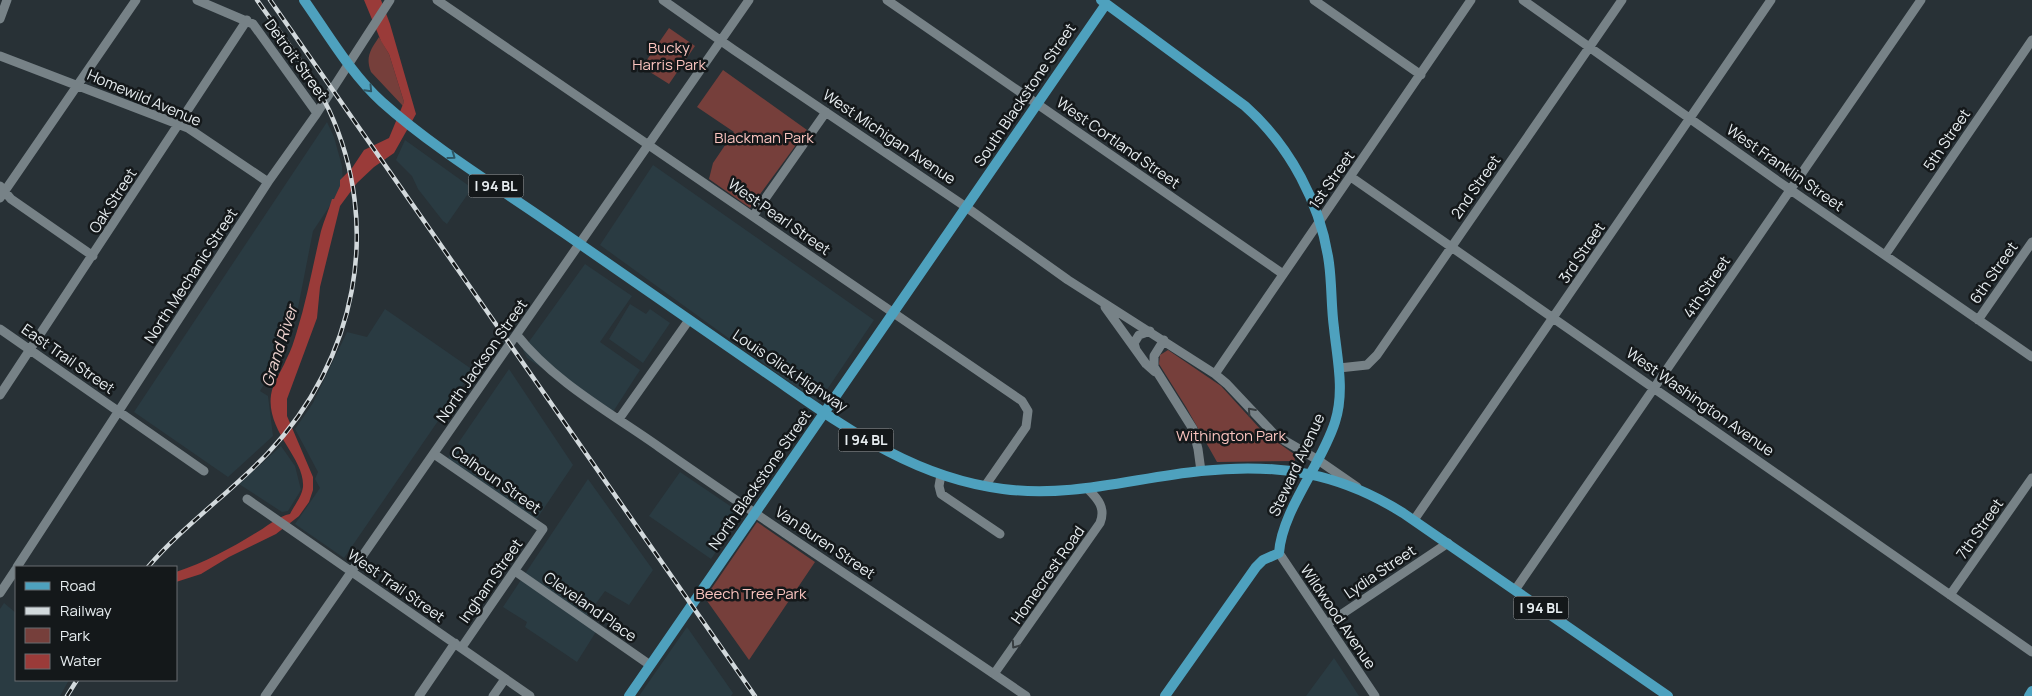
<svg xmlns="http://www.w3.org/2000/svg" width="2032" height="696" font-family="Manrope,sans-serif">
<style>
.built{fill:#2a3b42}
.green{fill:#763f3b}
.water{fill:#9a3b39}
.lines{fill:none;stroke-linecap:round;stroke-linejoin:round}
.minor{stroke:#778287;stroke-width:9}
.major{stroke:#4ea1be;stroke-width:10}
.rail-casing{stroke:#d2d9dc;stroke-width:4.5}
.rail{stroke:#14181a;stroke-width:2.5;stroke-dasharray:8;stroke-linecap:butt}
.oneway{stroke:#2e5664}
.oneway2{stroke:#373d40}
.labels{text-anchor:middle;stroke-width:5;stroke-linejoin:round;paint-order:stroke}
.shield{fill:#14181a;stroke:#a8adb0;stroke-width:1}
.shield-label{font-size:14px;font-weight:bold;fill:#e7edf0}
.park-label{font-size:15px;fill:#fbc4bf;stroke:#14181a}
.street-label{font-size:15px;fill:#e7edf0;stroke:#14181a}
.water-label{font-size:16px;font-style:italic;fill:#edd1ce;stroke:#14181a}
</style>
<rect width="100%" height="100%" fill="#283136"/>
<path class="built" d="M327 122 334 137 342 166 343 186 313 231 297 313 272 356 268 378 260 391 268 396 273 436 228 477 134 412Z
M405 140 472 188 447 224 443 221 418 189 412 176 396 160Z
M653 165 874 320 818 403 600 245Z
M585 264 632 296 600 342 640 370 611 415 527 358 523 350Z
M630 304 646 314 650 309 670 323 643 363 609 339Z
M385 309 473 370 344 558 295 524 320 488 315 479 318 472 295 429 313 403 347 332 367 337Z
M509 369 573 465 536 520 448 458Z
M281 446 295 466 301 490 288 511 282 512 239 484Z
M680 472 742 514 711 559 649 516Z
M588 479 653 570 629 605 605 591 586 617 599 627 577 662 525 627 527 622 503 607Z
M4 603 16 613V680H69L60 696H0V609Z
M687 627 733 693 731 696H639Z
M1334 658 1359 696H1306Z"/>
<path class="green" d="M669 28 695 46 669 84 642 67Z
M379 37 389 54 404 102 403 106 371 72C365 57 371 49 379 37Z
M723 70 807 130 750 208 709 179 713 163 734 132 697 107Z
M1168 350 1221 386 1263 432 1294 454 1295 461 1217 462 1186 407 1159 364 1160 355Z
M757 522 815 562 749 660 705 598Z"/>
<path class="water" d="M364 0H381L390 24 416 114 394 153 374 167 357 183 340 206 320 287 317 318 287 399V416L313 477V490L309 502 299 516 276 534 229 557 201 574 176 582V572C205 563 233 547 259 531 269 525 279 516 290 514 294 506 302 496 303 487 305 458 266 432 271 395 273 382 281 372 286 360 291 351 294 341 297 331 307 299 313 265 321 231 324 220 329 210 332 199H334L340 186V180L352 168 364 150 389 138 404 102 389 54 381 41Z"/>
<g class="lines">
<path class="minor" d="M197 0 253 24 317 113
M437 0 1022 401 1028 411 1026 427 985 486
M663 0 734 50 966 207 1068 280 1215 374 1227 384 1275 435 1318 460 1357 487
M887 0 1283 274
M1314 0 1421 75
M1523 0 1782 184 2032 357
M0 19 7 0
M0 56 188 128 268 182
M1351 177 2032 652
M0 186 11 199 93 256
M0 198 136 0
M753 216 826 112
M1885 255 2032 40
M1105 307 1146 364 1155 372
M1978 320 2032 242
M0 329 204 471
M517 335C554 382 611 413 659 447 780 532 904 612 1026 696
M1164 340 1154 356V367L1193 429 1198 449 1201 471
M1136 350 1134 343 1139 335 1150 331
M1339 368 1367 365 1377 355 1622 0
M1215 374 1471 0
M0 395 247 20
M619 419 689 320
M434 454 543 529 462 647
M941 475 939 486 941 494 1000 534
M247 499 530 696
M1414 520 1771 0
M1279 553 1375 696
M17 567 268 182 315 116 390 0
M515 571 650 665
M1515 590 1921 0
M0 593 16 569
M1950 595 2032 478
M1327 624 1448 543
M994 674 1100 523C1106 508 1098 499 1088 489
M265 696 749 0
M419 696 455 643
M493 696 505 679"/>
<path class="major" d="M304 0C328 34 351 74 382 102 437 151 503 190 564 233 629 278 694 323 759 368 837 421 907 477 1003 489 1072 498 1133 478 1201 471 1277 463 1338 472 1403 513L1668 696
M1101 0 1245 106C1290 146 1321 204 1329 263 1332 285 1331 306 1334 328 1337 358 1345 391 1335 422 1322 464 1282 510 1279 553L1263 560 1256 567 1165 696
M629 696 1106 4
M2029 696 2032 691"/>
<g class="rail-casing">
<path id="rail" d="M270 0 755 696
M148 567C184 525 230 493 268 453 356 360 383 227 329 110 310 71 282 36 257 0
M67 696 77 680"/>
</g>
<use href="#rail" class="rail"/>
</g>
<defs><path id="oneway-chevron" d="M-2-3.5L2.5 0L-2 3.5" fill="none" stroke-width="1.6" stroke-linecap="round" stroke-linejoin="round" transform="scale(1.25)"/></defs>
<g class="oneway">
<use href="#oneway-chevron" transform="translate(369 89) rotate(47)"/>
<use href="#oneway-chevron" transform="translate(452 156) rotate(36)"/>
</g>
<g class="oneway2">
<use href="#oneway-chevron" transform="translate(1251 411) rotate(-132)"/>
<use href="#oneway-chevron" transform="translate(1015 645) rotate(125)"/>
</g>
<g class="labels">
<g class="shield">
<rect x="468.5" y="174.5" width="55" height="23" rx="4"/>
<rect x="838.5" y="428.5" width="55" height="23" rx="4"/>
<rect x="1513.5" y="596.5" width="55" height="23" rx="4"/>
</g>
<g class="shield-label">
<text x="496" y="191">I 94 BL</text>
<text x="866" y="445">I 94 BL</text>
<text x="1541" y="613">I 94 BL</text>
</g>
<g class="park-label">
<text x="669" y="53">Bucky<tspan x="669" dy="17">Harris Park</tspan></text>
<text x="764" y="143">Blackman Park</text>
<text x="1231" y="441">Withington Park</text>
<text x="751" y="599">Beech Tree Park</text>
</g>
<g class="street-label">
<text transform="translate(296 60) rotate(54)" y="5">Detroit Street</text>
<text transform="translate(1025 95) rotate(-56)" y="5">South Blackstone Street</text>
<text transform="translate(144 98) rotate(23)" y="5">Homewild Avenue</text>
<text transform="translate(889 137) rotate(34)" y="5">West Michigan Avenue</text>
<text transform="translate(1947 140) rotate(-56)" y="5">5th Street</text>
<text transform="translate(1118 143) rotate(35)" y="5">West Cortland Street</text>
<text transform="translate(1785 168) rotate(35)" y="5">West Franklin Street</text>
<text transform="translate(1332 180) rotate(-55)" y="5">1st Street</text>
<text transform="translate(1476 187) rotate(-55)" y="5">2nd Street</text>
<text transform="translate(113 201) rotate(-57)" y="5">Oak Street</text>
<text transform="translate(779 217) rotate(35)" y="5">West Pearl Street</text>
<text transform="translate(1582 253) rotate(-56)" y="5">3rd Street</text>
<text transform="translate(1994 273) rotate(-55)" y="5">6th Street</text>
<text transform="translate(191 276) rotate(-57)" y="5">North Mechanic Street</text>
<text transform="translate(1707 287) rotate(-56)" y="5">4th Street</text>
<text transform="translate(68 359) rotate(35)" y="5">East Trail Street</text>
<text transform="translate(482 361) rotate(-55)" y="5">North Jackson Street</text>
<text transform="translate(790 371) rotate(34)" y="5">Louis Glick Highway</text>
<text transform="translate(1700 402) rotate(35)" y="5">West Washington Avenue</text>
<text transform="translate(1297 465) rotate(-65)" y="5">Steward Avenue</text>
<text transform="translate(496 480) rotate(35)" y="5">Calhoun Street</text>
<text transform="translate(760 480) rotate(-55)" y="5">North Blackstone Street</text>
<text transform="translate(1980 529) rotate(-55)" y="5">7th Street</text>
<text transform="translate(825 543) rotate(34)" y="5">Van Buren Street</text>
<text transform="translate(1380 572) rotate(-34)" y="5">Lydia Street</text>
<text transform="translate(1048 575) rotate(-55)" y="5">Homecrest Road</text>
<text transform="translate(491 581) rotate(-55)" y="5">Ingham Street</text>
<text transform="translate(396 586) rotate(35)" y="5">West Trail Street</text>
<text transform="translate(590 607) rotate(35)" y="5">Cleveland Place</text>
<text transform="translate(1338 617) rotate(56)" y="5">Wildwood Avenue</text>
</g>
<g class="water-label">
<text transform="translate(279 346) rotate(-72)" y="6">Grand River</text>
</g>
</g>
<rect x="15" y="566" width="162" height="115" fill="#14181a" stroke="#686d70"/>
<rect x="25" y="582" width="25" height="8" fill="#4ea1be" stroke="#686d70"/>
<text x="60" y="591" font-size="15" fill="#e7edf0">Road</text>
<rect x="25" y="607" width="25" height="8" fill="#d2d9dc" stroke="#686d70"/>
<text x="60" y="616" font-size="15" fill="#e7edf0">Railway</text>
<rect x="25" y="628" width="25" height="15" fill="#763f3b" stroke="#686d70"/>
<text x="60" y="641" font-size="15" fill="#e7edf0">Park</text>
<rect x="25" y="654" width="25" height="15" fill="#9a3b39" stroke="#686d70"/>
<text x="60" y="666" font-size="15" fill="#e7edf0">Water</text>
</svg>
